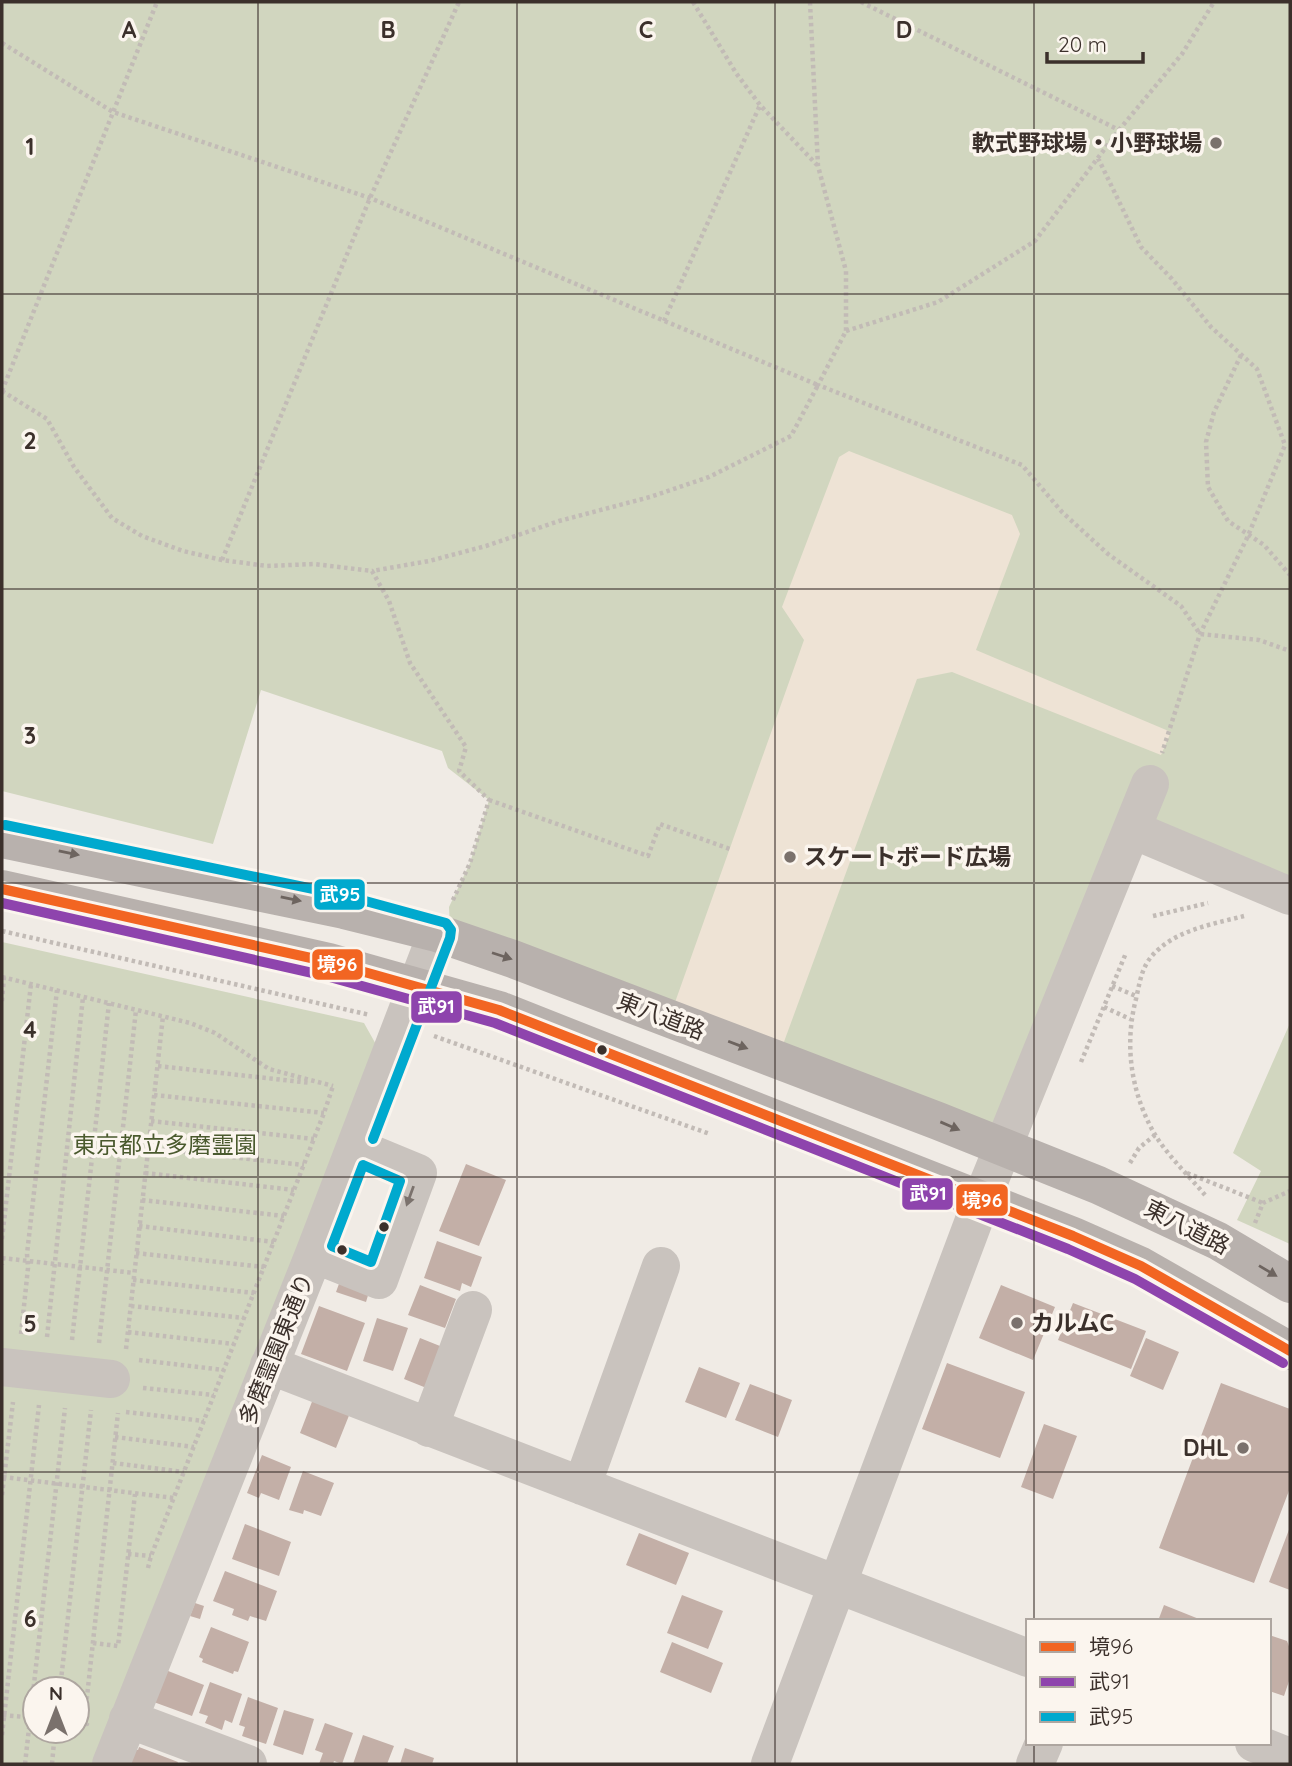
<svg xmlns="http://www.w3.org/2000/svg" width="1292" height="1766" font-family="Quicksand,'Noto Sans JP',sans-serif">
<style>
.green{fill:#d1d6bf;fill-rule:evenodd}
.plaza{fill:#eee3d5}
.building{fill:#c3afa7}
.lines{fill:none;stroke-linecap:round;stroke-linejoin:round}
.path{stroke:#c2bbb6;stroke-width:4.5;stroke-dasharray:3.5 3.5;stroke-linecap:butt}
.minor{stroke:#c9c3be;stroke-width:38}
.major{stroke:#b8b1ad;stroke-width:38}
.bus-1-casing{stroke:#fbf5ee;stroke-width:16}
.bus-2-casing{stroke:#fbf5ee;stroke-width:16}
.bus-3-casing{stroke:#fbf5ee;stroke-width:16}
.bus-1{stroke:#f26522;stroke-width:10}
.bus-2{stroke:#8e44ad;stroke-width:10}
.bus-3{stroke:#00a9ce;stroke-width:10}
.oneway{fill:#6d645f}
.oneway2{fill:#7b726d}
.grid{fill:none;stroke:#3b302b;stroke-width:2;stroke-opacity:0.55}
.poi-dot{fill:#7a716c;stroke:#fbf5ee;stroke-width:2.5}
.bus-dot{fill:#3b302b;stroke:#fbf5ee;stroke-width:2.5}
.labels{text-anchor:middle;stroke-width:7;stroke-linejoin:round;paint-order:stroke}
.poi-label{font-size:23px;font-weight:bold;fill:#3b302b;stroke:#fbf5ee;text-anchor:end}
.street-label{font-size:23px;fill:#3b302b;stroke:#fbf5ee}
.park-label{font-size:23px;fill:#4a5a2e;stroke:#fbf5ee}
.grid-label{font-size:23px;text-anchor:middle;font-weight:bold;fill:#3b302b;stroke:#fbf5ee;stroke-width:7;stroke-linejoin:round;paint-order:stroke}
.line-badge{stroke:#fbf5ee;stroke-width:2.5}
.badge-label{font-size:19px;text-anchor:middle;font-weight:bold;fill:#fff}
</style>
<rect width="100%" height="100%" fill="#f0ebe5"/>
<path class="green" d="M2 2H1290V896L1133 830 994 1136 450 928 449 907 470 863 489 800 448 768 442 751 261 690 213 844 2 791Z
M2 942 364 1023 378 1048 96 1764H2ZM35 1689H77V1731H35Z
M1290 1023V1244L1237 1220 1261 1171 1233 1153Z"/>
<path class="plaza" d="M849 451 1012 515 1020 534 976 650 1171 732 1161 755 952 672 917 679 781 1050 673 1008 804 640 782 607 839 457Z"/>
<path class="building" d="M466 1164 506 1180 479 1246 439 1231Z
M437 1241 482 1257 471 1287 462 1283 460 1291 424 1278Z
M340 1281 369 1292 366 1302 336 1292Z
M420 1285 456 1299 445 1328 408 1315Z
M1001 1285 1055 1307 1033 1360 979 1338Z
M1073 1303 1146 1331 1131 1369 1058 1340Z
M319 1306 365 1323 347 1371 301 1354Z
M377 1318 408 1328 393 1371 363 1361Z
M420 1338 445 1348 429 1389 404 1379Z
M1146 1338 1179 1352 1163 1390 1130 1376Z
M947 1363 1025 1392 1000 1458 922 1429Z
M699 1367 740 1383 726 1418 685 1402Z
M1221 1383 1290 1409V1488L1254 1583 1159 1548Z
M750 1384 792 1400 778 1437 735 1420Z
M313 1399 350 1413 336 1448 300 1433Z
M1044 1424 1077 1436 1053 1499 1021 1487Z
M262 1455 291 1467 279 1500 261 1493 259 1498 247 1493Z
M303 1471 334 1483 321 1516 304 1510 303 1514 289 1510Z
M245 1524 291 1542 279 1576 232 1559Z
M1290 1527V1590L1269 1582Z
M639 1533 689 1553 676 1585 626 1565Z
M225 1571 277 1591 266 1621 250 1616 248 1621 232 1615 234 1609 213 1601Z
M682 1595 723 1611 708 1649 667 1633Z
M195 1603 204 1606 200 1619 190 1616Z
M1164 1605 1204 1621H1158Z
M211 1627 249 1642 238 1672 234 1671 233 1674 202 1662 203 1659 199 1657Z
M1269 1635 1287 1641 1290 1649V1678L1284 1696 1269 1691Z
M672 1642 723 1663 711 1693 660 1672Z
M163 1669 204 1685 192 1716 151 1701Z
M210 1682 242 1694 232 1723 225 1720 222 1730 205 1723 208 1716 199 1713Z
M248 1697 278 1708 266 1744 242 1736 245 1727 239 1725Z
M284 1710 314 1719 303 1755 273 1745Z
M325 1723 353 1733 342 1764 334 1761 333 1764H319L323 1753 315 1750Z
M363 1735 394 1746 387 1764H353Z
M130 1747 138 1750 139 1747 178 1762 177 1764H123Z
M405 1748 434 1758 432 1764H400Z"/>
<g class="lines">
<path class="path" d="M693 2 736 73 760 105 817 165
M810 2 818 166 846 271V331L818 385 1022 465 1062 512 1108 554 1181 606 1200 634 1259 640 1290 651
M861 2 1119 130
M2 43 113 112 370 198 818 385 791 436 709 477 650 497 559 521 486 546 429 561 372 571
M1098 158 1141 247 1172 279 1211 327 1257 369 1285 445 1248 536 1200 634 1162 753
M664 321 760 105
M846 331 938 302 1035 241 1119 130 1182 54 1214 2
M1241 355 1214 412 1206 442 1208 487 1228 521 1264 545 1290 575
M2 391 47 419 74 467 112 518 142 536 183 551 222 560 267 566 314 564 372 571 389 601 410 663 466 747 459 771 489 800 470 863 452 902
M2 391 157 2
M222 560 370 198 459 2
M489 800 648 856 660 824 730 849
M1153 916 1208 903
M2 931 370 1015
M2 977 190 1023 215 1033 269 1069 333 1086
M1112 986 1136 996
M2 1001 4 977
M1104 1007 1130 1019
M434 1036 710 1134
M1081 1062 1126 953
M158 1066 311 1083
M154 1095 324 1113
M151 1121 314 1139
M149 1148 304 1165
M1130 1163 1139 1148 1155 1135
M145 1173 294 1190
M1187 1173 1263 1203
M1205 1195C1189 1176 1167 1155 1154 1133 1131 1092 1124 1045 1136 999 1141 977 1142 963 1160 948 1182 929 1217 923 1244 916
M142 1200 284 1216
M1255 1223 1263 1203 1290 1191
M139 1226 274 1242
M2 1239 31 984
M136 1253 264 1267
M2 1258 134 1273
M2 1264V1265
M133 1280 254 1293
M131 1306 244 1318
M128 1332 234 1344
M21 1334 28 1268 27 1254 57 990
M47 1337 83 997
M72 1340 109 1003
M99 1343 136 1010
M126 1349 163 1016
M139 1360 224 1370
M143 1388 214 1395
M126 1412 204 1421
M115 1437 194 1447
M113 1463 184 1472
M3 1477 174 1498
M2 1495 13 1402
M128 1554 151 1556
M148 1568 151 1556 324 1113 333 1086
M93 1643 118 1646 135 1494
M60 1689 91 1410
M3 1715 35 1718
M77 1723 87 1724 85 1715 118 1413
M2 1735 39 1405
M25 1764 65 1408
M52 1764 55 1731"/>
<path class="minor" d="M1133 830 1290 896
M314 1254 379 1280 418 1173 355 1147
M269 1365 1028 1658
M2 1367 111 1379
M429 1428 473 1310
M582 1486 661 1266
M128 1719 248 1764
M1254 1743 1290 1757
M111 1764 314 1254 437 933
M770 1764 982 1199 1150 784
M1035 1764 1044 1743"/>
<path class="major" d="M2 839 344 910 437 933 513 959 938 1121 1098 1185 1218 1241 1290 1284
M2 889 329 962 499 1010 1073 1236 1141 1266 1290 1351"/>
<g class="bus-1-casing">
<path id="bus-1" d="M2 889 329 962 499 1010 1073 1236 1141 1266 1290 1351"/>
</g>
<g class="bus-2-casing">
<path id="bus-2" d="M2 903 326 976 495 1023 1068 1249 1135 1279 1283 1363"/>
</g>
<g class="bus-3-casing">
<path id="bus-3" d="M5 825 347 896 446 923 451 930 450 938 373 1139
M363 1165 400 1181 371 1262 332 1246Z"/>
</g>
<use href="#bus-1" class="bus-1"/>
<use href="#bus-2" class="bus-2"/>
<use href="#bus-3" class="bus-3"/>
</g>
<defs><path id="oneway-solid" d="M-6-.8H1V-3.2L6.5 0L1 3.2V.8H-6Z" transform="scale(1.75)"/></defs>
<g class="oneway">
<use href="#oneway-solid" transform="translate(69 853) rotate(12)"/>
<use href="#oneway-solid" transform="translate(291 899) rotate(12)"/>
<use href="#oneway-solid" transform="translate(502 956) rotate(18)"/>
<use href="#oneway-solid" transform="translate(738 1045) rotate(21)"/>
<use href="#oneway-solid" transform="translate(950 1126) rotate(23)"/>
<use href="#oneway-solid" transform="translate(1268 1271) rotate(31)"/>
</g>
<use class="oneway2" href="#oneway-solid" transform="translate(410 1196) rotate(110)"/>
<path class="grid" d="M258 2V1764M517 2V1764M775 2V1764M1034 2V1621M2 294H1290M2 589H1290M2 883H1290M2 1177H1290M2 1472H1290M1034 1743V1764"/>
<g class="poi-dot">
<circle cx="1216" cy="143" r="7"/>
<circle cx="790" cy="857" r="7"/>
<circle cx="1017" cy="1323" r="7"/>
<circle cx="1243" cy="1448" r="7"/>
</g>
<g class="bus-dot">
<circle cx="602" cy="1050" r="6"/>
<circle cx="384" cy="1227" r="6"/>
<circle cx="342" cy="1250" r="6"/>
</g>
<g class="labels">
<g class="poi-label">
<text x="1202" y="151">軟式野球場・小野球場</text>
<text x="804" y="865" text-anchor="start">スケートボード広場</text>
<text x="1031" y="1331" text-anchor="start">カルムC</text>
<text x="1229" y="1456">DHL</text>
</g>
<g class="street-label">
<text transform="translate(661 1016) rotate(21)" y="8">東八道路</text>
<text transform="translate(1187 1227) rotate(27)" y="8">東八道路</text>
<text transform="translate(276 1349) rotate(-68)" y="8">多磨霊園東通り</text>
</g>
<g class="park-label">
<text x="165" y="1153">東京都立多磨霊園</text>
</g>
</g>
<g class="grid-label">
<text x="129" y="38">A</text>
<text x="388" y="38">B</text>
<text x="646" y="38">C</text>
<text x="904" y="38">D</text>
<text x="30" y="155">1</text>
<text x="30" y="449">2</text>
<text x="30" y="744">3</text>
<text x="30" y="1038">4</text>
<text x="30" y="1332">5</text>
<text x="30" y="1627">6</text>
</g>
<g class="line-badge">
<rect x="313" y="878" width="53" height="33" rx="7" fill="#00a9ce"/>
<rect x="311" y="948" width="53" height="33" rx="7" fill="#f26522"/>
<rect x="410" y="990" width="53" height="34" rx="7" fill="#8e44ad"/>
<rect x="901" y="1177" width="53" height="34" rx="7" fill="#8e44ad"/>
<rect x="955" y="1183" width="54" height="34" rx="7" fill="#f26522"/>
</g>
<g class="badge-label">
<text x="340" y="901">武95</text>
<text x="337" y="971">境96</text>
<text x="436" y="1013">武91</text>
<text x="928" y="1200">武91</text>
<text x="982" y="1207">境96</text>
</g>
<rect width="1292" height="1766" fill="none" stroke="#3b302b" stroke-width="7"/>
<rect x="1026" y="1619" width="245" height="126" fill="#fbf5ee" stroke="#aea6a0" stroke-width="2"/>
<rect x="1040" y="1642" width="35" height="10" fill="#f26522" stroke="#aea6a0" stroke-width="2"/>
<text x="1089" y="1654" font-size="21" fill="#3b302b">境96</text>
<rect x="1040" y="1677" width="35" height="10" fill="#8e44ad" stroke="#aea6a0" stroke-width="2"/>
<text x="1089" y="1689" font-size="21" fill="#3b302b">武91</text>
<rect x="1040" y="1712" width="35" height="10" fill="#00a9ce" stroke="#aea6a0" stroke-width="2"/>
<text x="1089" y="1724" font-size="21" fill="#3b302b">武95</text>
<g transform="translate(56 1710)"><circle r="33" fill="#fbf5ee" stroke="#aea6a0" stroke-width="2"/>
<path d="M0-5L12 26L0 18L-12 26Z" fill="#7a716c"/>
<text y="-10" font-size="19" font-weight="bold" text-anchor="middle" fill="#3b302b">N</text>
</g>
<path d="M1047 52v10h96v-10" fill="none" stroke="#3b302b" stroke-width="3.5"/>
<text x="1058" y="52" font-size="21" fill="#3b302b" stroke="#fbf5ee" stroke-width="5" paint-order="stroke">20 m</text>
</svg>
